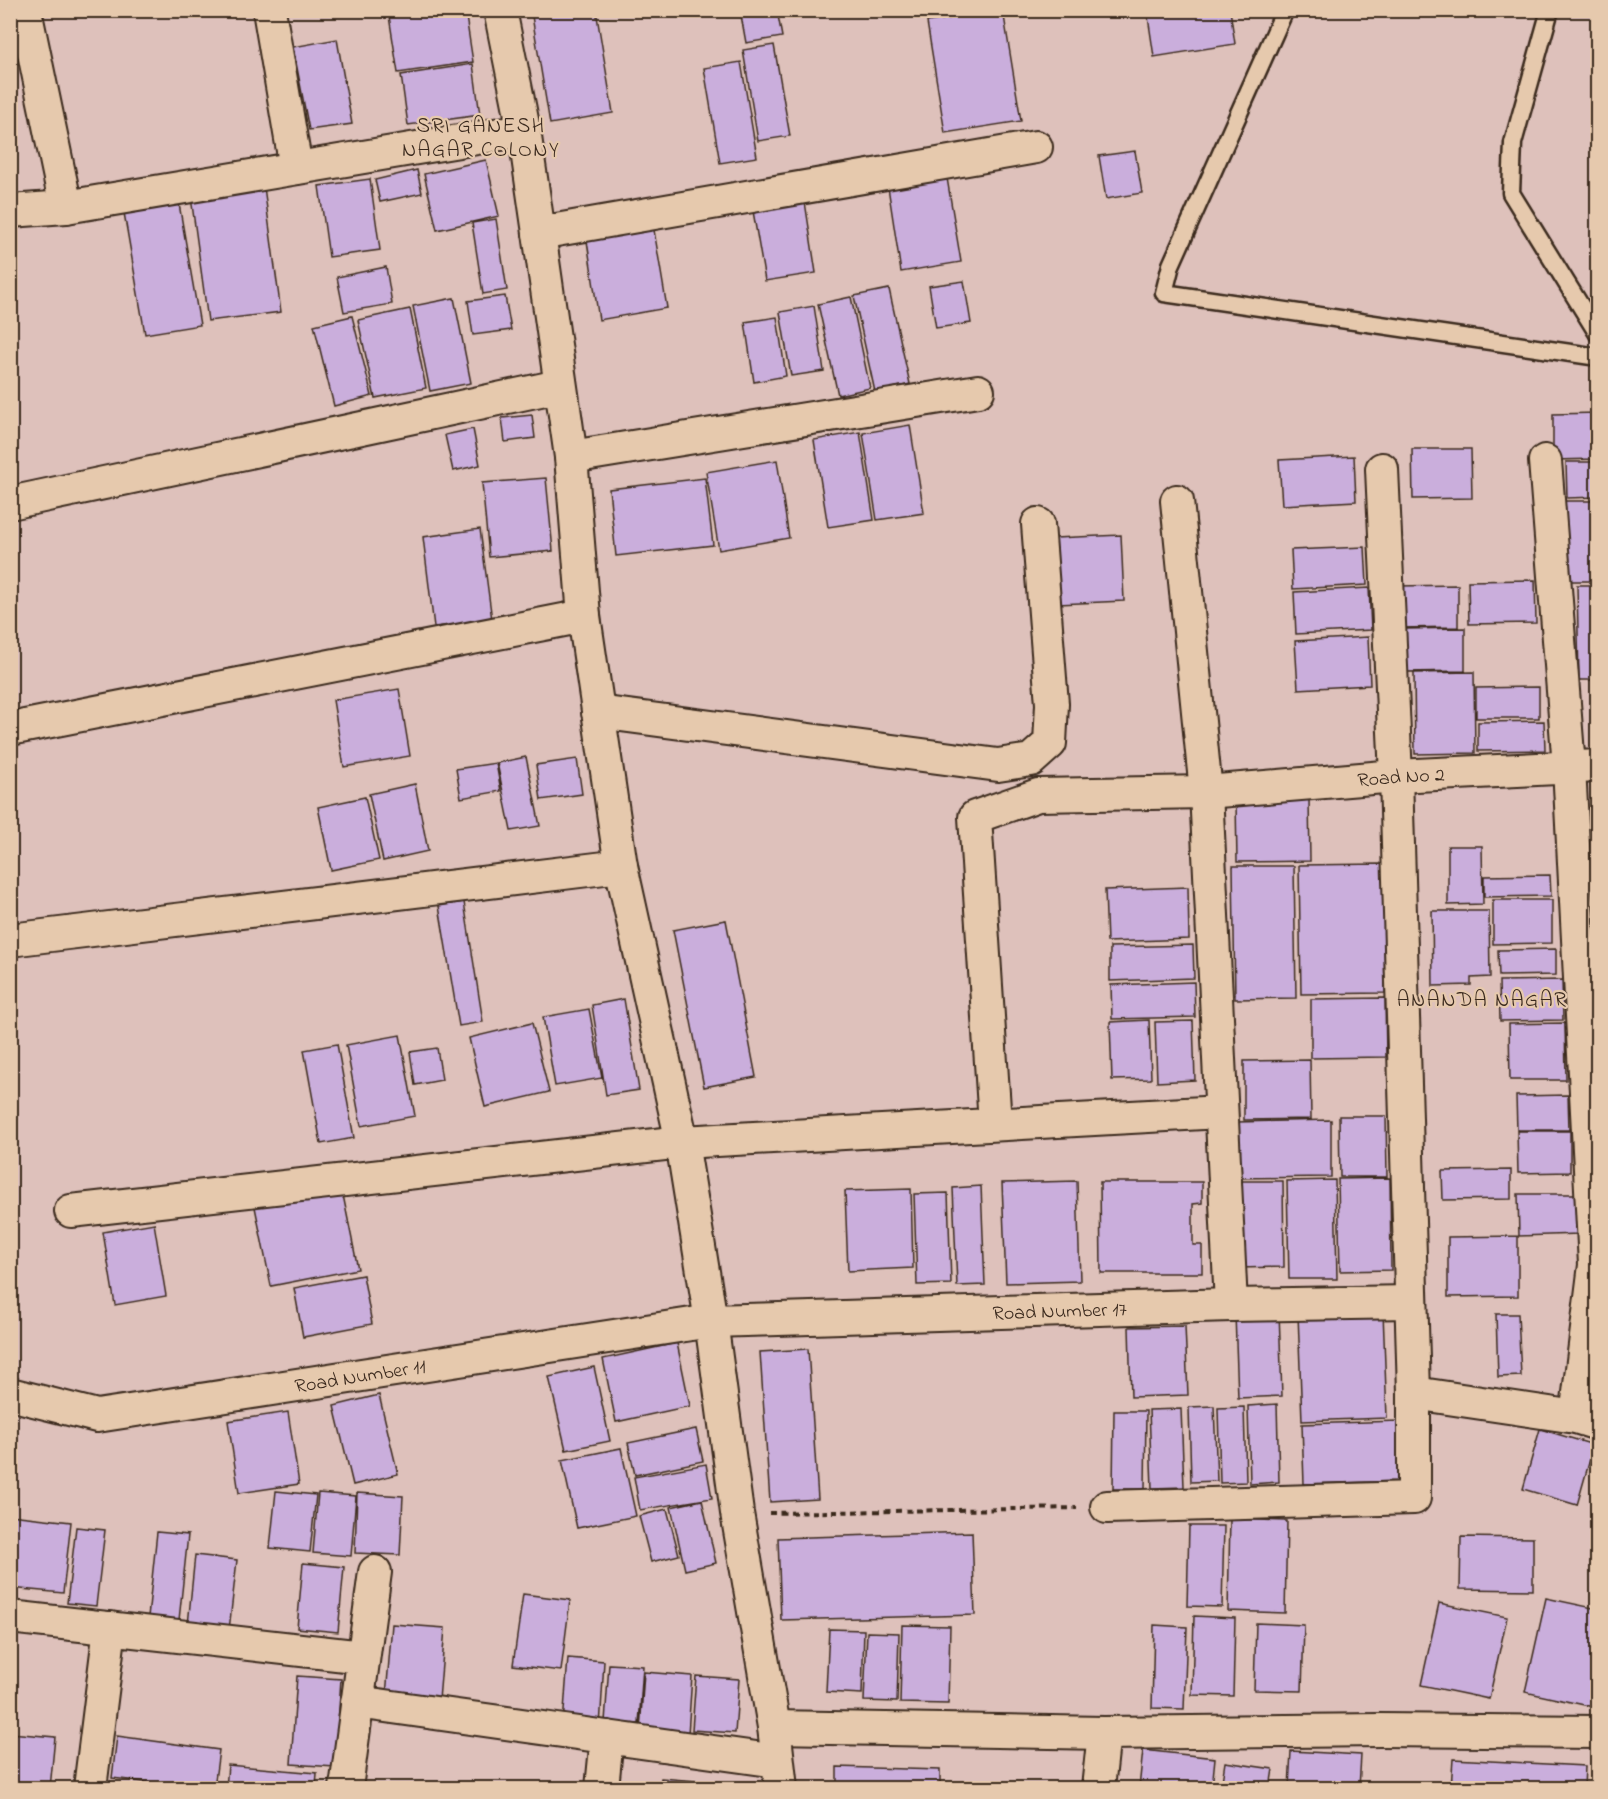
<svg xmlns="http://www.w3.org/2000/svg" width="1608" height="1799" font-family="'Indie Flower',sans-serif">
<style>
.building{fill:#caaedc;stroke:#3b2a1e;stroke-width:1.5}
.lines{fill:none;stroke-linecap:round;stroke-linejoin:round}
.service-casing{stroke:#3b2a1e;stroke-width:21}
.minor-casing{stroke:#3b2a1e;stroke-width:36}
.path{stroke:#3b2a1e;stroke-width:4;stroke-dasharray:6 4.5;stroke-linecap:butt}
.service{stroke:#e6c9ad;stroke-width:16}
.minor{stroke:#e6c9ad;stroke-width:32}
.labels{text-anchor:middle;stroke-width:4.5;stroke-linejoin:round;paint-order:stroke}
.street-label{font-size:20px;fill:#3b2a1e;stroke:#e6c9ad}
.neighbourhood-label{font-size:21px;letter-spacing:1.5px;fill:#3b2a1e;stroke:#e6c9ad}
</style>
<rect width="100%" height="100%" fill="#dec1bb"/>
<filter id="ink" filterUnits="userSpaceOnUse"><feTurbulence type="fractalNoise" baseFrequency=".0167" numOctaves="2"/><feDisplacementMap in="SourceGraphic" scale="12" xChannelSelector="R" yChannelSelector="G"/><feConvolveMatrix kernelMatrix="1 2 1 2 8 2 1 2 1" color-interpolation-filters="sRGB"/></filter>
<g filter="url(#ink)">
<path class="building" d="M425 10H465L473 62 398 73 389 16Z
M531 10H596L613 113 550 124Z
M740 10H777L782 37 746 43Z
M1003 10 1021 121 945 133 927 22Z
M1147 10H1230L1235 44 1154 57Z
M337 39 352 124 309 130 293 47Z
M774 45 790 136 758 141 743 50Z
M741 62 757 157 720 163 704 68Z
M473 64 480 115 408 125 401 75Z
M1135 151 1142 193 1106 199 1099 156Z
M486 160 499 216 437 230 424 174Z
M417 170 422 193 380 202 375 180Z
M947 178 961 262 901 272 888 187Z
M370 179 380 250 329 257 319 186Z
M264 187 281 312 208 321 191 197Z
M178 198 200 325 145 334 123 207Z
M805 202 816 273 765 281 753 211Z
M496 219 507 290 483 294 472 223Z
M654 230 667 308 599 320 587 241Z
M386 267 392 304 344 312 337 277Z
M964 281 971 323 936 328 929 286Z
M889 289 910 384 875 392 854 296Z
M505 296 511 330 473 335 468 301Z
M851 297 870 388 838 395 818 304Z
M454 298 471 383 430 391 413 306Z
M814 306 824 371 791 376 780 312Z
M410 309 426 388 375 398 358 320Z
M352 316 372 396 334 406 314 325Z
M777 317 786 376 754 382 745 322Z
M1598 413V459L1553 460V414Z
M532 415 535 438 505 442 502 418Z
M910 425 924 513 877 520 863 433Z
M473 429 480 465 453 471 445 435Z
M860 432 874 520 828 527 814 440Z
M1412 449H1471L1472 498 1413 499Z
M1354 456 1356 501 1282 505 1279 460Z
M777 460 789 538 719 550 706 472Z
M1566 462H1598V497L1567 498Z
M546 478 553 551 489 557 482 483Z
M705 478 713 545 616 556 609 489Z
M1563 501H1598V581H1564Z
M480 529 492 620 434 627 423 537Z
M1121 535 1124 601 1058 604 1055 538Z
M1365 547 1367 585 1293 589 1291 550Z
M1535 580 1536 623 1469 624 1468 581Z
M1458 585V627L1398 628V586Z
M1577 585H1598V680H1579Z
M1369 588 1371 630 1296 634 1294 592Z
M1465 628V671L1405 672V629Z
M1368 637 1370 685 1298 689 1295 641Z
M1474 672 1475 753 1415 754 1414 673Z
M1539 687V718H1476V688Z
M399 689 410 756 344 767 333 700Z
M1544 721 1545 750 1478 751V722Z
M526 757 540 826 511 831 497 763Z
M577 759 582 794 541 800 536 765Z
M496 763 501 791 461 798 456 769Z
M415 784 428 851 383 861 369 794Z
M365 797 379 860 331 870 318 807Z
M1309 799 1310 861 1237 862 1236 800Z
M1448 846H1482L1483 904 1448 905Z
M1383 864 1385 993 1301 994 1299 865Z
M1233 866H1294L1296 998 1235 999Z
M1550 875 1551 896 1484 897V876Z
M1188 887 1189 939 1107 942 1105 890Z
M1493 900H1552V943L1493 944Z
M464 902 483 1022 459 1026 439 906Z
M1432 911H1489L1490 977 1471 978V985L1433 986Z
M726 920 756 1077 704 1087 673 930Z
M1193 945 1194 978 1110 981V947Z
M1556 949V975L1499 976 1498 950Z
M1562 980 1563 1020 1500 1021 1499 981Z
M1194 982 1195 1017 1112 1019 1111 985Z
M1385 998 1386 1057 1311 1058V999Z
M624 999 639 1090 606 1095 592 1005Z
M589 1009 602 1078 555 1086 543 1017Z
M1149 1020 1151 1079 1112 1080 1110 1022Z
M1193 1021 1195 1080 1157 1082 1155 1022Z
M532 1023 549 1092 485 1107 469 1038Z
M1565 1023 1566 1080H1510L1509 1024Z
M400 1035 415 1116 361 1126 346 1045Z
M337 1044 354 1138 321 1144 304 1050Z
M437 1048 442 1080 415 1085 410 1052Z
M1310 1060 1311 1119 1244 1120V1061Z
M1568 1095 1569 1130H1517L1516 1096Z
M1339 1116H1386L1387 1177H1340Z
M1331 1120V1177L1237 1178 1236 1122Z
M1517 1131H1570V1172L1518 1173Z
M1511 1170V1199L1443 1200 1442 1171Z
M1390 1178 1391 1270 1340 1271 1338 1179Z
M1335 1180 1337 1279H1289L1287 1181Z
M1077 1181 1080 1281 1006 1283 1002 1183Z
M1239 1181H1283L1284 1267 1240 1268Z
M1100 1182H1202V1203L1193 1204V1245H1202V1273H1101Z
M981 1186 985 1285 957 1286 953 1188Z
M911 1189 913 1268 848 1271 845 1191Z
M342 1190 358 1269 271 1286 255 1207Z
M948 1193 951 1284 917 1285 914 1194Z
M1518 1194H1578L1579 1234 1519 1236Z
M154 1223 166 1296 115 1305 103 1232Z
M1518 1236V1296L1448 1297V1237Z
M363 1275 372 1324 303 1337 294 1288Z
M1279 1312 1282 1396 1238 1398 1235 1314Z
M1383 1312 1387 1418 1302 1421 1298 1314Z
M1496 1314H1518L1521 1376 1498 1377Z
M1185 1326 1188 1395 1131 1397 1129 1327Z
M677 1343 690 1406 616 1422 603 1359Z
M808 1349 818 1499 770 1502 760 1352Z
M594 1367 610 1441 566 1450 549 1377Z
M1598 1374V1406L1587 1403Z
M379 1395 398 1474 353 1485 334 1406Z
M1277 1404 1279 1482 1250 1484 1248 1406Z
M1214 1406 1217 1481 1191 1482 1189 1407Z
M1244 1407 1246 1482 1220 1483 1218 1408Z
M1181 1409 1184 1487 1152 1488 1149 1410Z
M1114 1411H1146L1145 1489H1113Z
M288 1412 299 1484 239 1493 228 1421Z
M1399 1421 1401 1481 1304 1484 1302 1424Z
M696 1429 703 1461 635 1475 628 1443Z
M1540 1429 1594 1445 1577 1505 1523 1489Z
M621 1448 636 1516 577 1528 562 1460Z
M706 1464 712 1498 640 1510 634 1477Z
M276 1491 316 1495 310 1552 270 1548Z
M318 1493 356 1496 351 1556 313 1553Z
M357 1493 403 1496 400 1555 355 1553Z
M702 1500 716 1563 685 1570 671 1507Z
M667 1509 679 1555 651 1562 639 1516Z
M10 1515 71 1522 63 1593 10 1588Z
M1230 1519 1287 1521 1285 1613 1228 1611Z
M1189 1526H1224L1222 1607 1187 1606Z
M76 1527 105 1530 96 1606 67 1603Z
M157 1532 188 1535 179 1620 148 1617Z
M972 1532 975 1615 781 1620 778 1538Z
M1461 1537 1533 1538V1590L1460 1589Z
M195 1555 237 1560 229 1630 188 1625Z
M303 1563 344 1567 338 1632 297 1628Z
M523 1594 570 1600 561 1671 513 1665Z
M1546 1598 1598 1609V1708L1525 1692Z
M1439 1603 1507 1617 1489 1699 1421 1685Z
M1194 1616 1235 1618 1233 1696 1192 1695Z
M1256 1623 1304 1625 1302 1691 1254 1690Z
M392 1624 445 1628 439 1700 386 1696Z
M902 1625 950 1626 948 1704 900 1703Z
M1154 1625 1187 1627 1184 1709 1152 1708Z
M829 1629 864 1630 862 1694 826 1692Z
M867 1632 899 1633 897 1702 864 1701Z
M568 1658 604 1661 600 1727 563 1724Z
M609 1664 643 1666 639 1724 605 1722Z
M644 1672 692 1676 688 1734 640 1731Z
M297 1676 341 1679 335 1767 291 1764Z
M696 1676 739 1679 735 1733 692 1730Z
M10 1733 55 1737 50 1788H10Z
M117 1736 219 1750 214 1788H194L112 1778Z
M1143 1750 1215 1758 1212 1788H1139Z
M1291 1751 1361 1755 1359 1788H1289Z
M1453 1759 1585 1766 1584 1788H1451Z
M1225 1762 1273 1769 1270 1788H1221Z
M228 1765 317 1773 316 1788H226Z
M837 1767 940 1770V1788H837Z
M661 1778 695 1781 694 1788H660Z"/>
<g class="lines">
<g class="service-casing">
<path id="service" d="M1285 10 1171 265 1164 293 1598 357
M1550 10 1513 143 1511 193 1598 334"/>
</g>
<g class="minor-casing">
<g id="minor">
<path d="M25 10 66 207"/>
<path d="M269 10 296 168"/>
<path d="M500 10 524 130 539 233 571 457 584 616 621 866 682 1142 711 1321 737 1513 774 1727 781 1788"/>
<path d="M10 211 66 207 524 130"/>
<path d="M539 233 1036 147"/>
<path d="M571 457 978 391"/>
<path d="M1545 461 1569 767 1595 1265 1576 1417"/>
<path d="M1177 501 1206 792 1231 1305"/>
<path d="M10 503 559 386"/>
<path d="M598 712 998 765 1031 760 1050 743 1052 704 1038 524"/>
<path d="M10 729 584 616"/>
<path d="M10 940 621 866"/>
<path id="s1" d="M995 1124 975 817 1038 795 1206 792 1396 776 1598 766"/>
<path d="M71 1211 682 1142 1221 1112"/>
<path d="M1414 1393 1576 1417 1598 1424"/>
<path id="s2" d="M10 1394 97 1416 711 1321 1231 1305 1410 1302"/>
<path d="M1107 1507 1414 1498V1393L1396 776 1382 469"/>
<path d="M10 1617 363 1657"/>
<path d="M357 1702 777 1761"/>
<path d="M774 1727 1104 1733 1381 1730 1598 1732"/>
<path d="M90 1788 110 1628"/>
<path d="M346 1788 375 1572"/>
<path d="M602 1788 607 1737"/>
<path d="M1098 1788 1104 1733"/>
</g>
</g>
<path class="path" d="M769 1513 1077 1508"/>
<use href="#service" class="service"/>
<use href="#minor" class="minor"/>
</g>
</g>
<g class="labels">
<g class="street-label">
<text dy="7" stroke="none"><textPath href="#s1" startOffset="738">Road No 2</textPath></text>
<text dy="7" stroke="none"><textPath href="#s2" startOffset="1060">Road Number 17</textPath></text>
<text dy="7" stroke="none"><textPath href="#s2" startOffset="356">Road Number 11</textPath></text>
</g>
<g class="neighbourhood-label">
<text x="481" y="132">SRI GANESH<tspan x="481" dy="24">NAGAR COLONY</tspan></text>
<text x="1482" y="1006">ANANDA NAGAR</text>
</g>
</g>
<rect width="1608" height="1799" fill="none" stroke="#e6c9ad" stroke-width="36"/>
<rect x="18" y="18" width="1572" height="1763" fill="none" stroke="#3b2a1e" stroke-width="2" filter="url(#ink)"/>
</svg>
